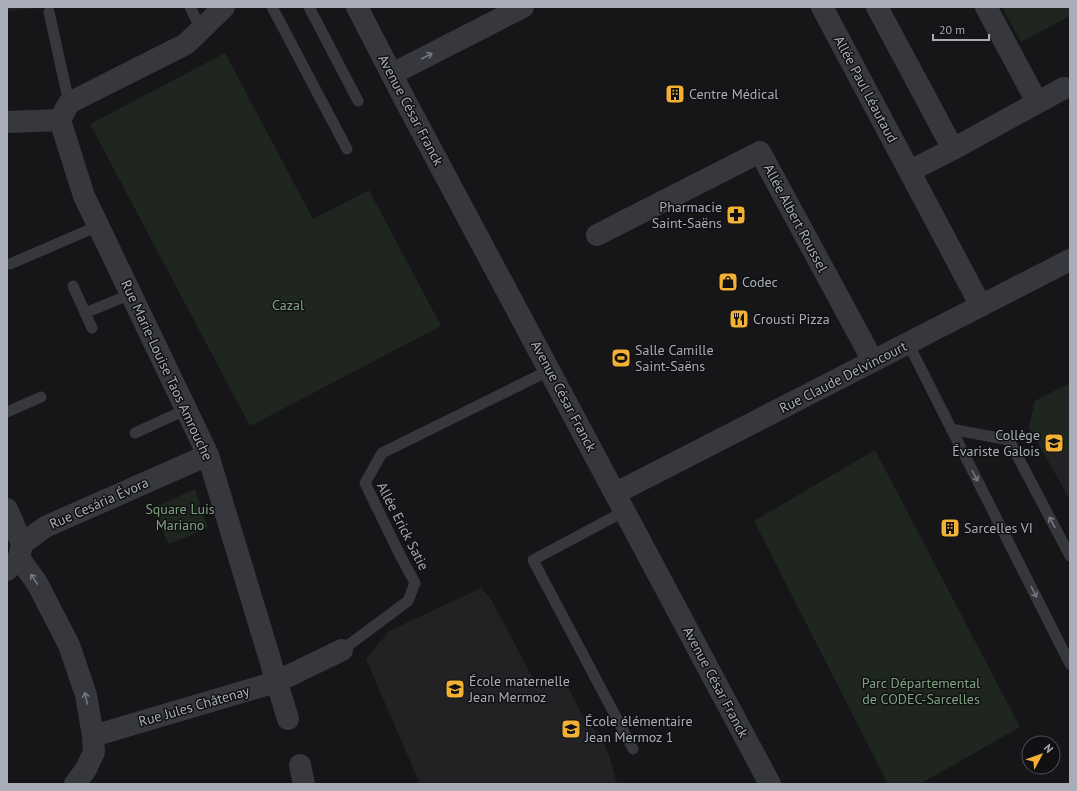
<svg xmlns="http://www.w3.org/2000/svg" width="1077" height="791" font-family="'PT Sans',sans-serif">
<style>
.built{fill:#222225}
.green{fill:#1e261f}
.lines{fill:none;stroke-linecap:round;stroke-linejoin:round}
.lane{stroke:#37383d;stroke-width:11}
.street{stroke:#37383d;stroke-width:22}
.oneway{stroke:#757881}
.labels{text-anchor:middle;stroke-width:3;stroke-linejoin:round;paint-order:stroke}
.street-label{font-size:14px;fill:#a8adb8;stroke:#111113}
.poi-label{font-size:14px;fill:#a8adb8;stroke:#111113;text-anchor:start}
.park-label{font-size:14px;fill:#7fa381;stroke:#111113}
</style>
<rect width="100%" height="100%" fill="#161618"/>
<path class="built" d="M7 7H40L41 8 7 11Z
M1070 383V500L1029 427 1035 401Z
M481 588 491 599 536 684 547 678 553 677 558 678 566 683 583 717 598 734 604 743 609 755 617 784H420L366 659 389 631Z"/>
<path class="green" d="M1002 7H1070V16L1021 42Z
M225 53 313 219 369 190 441 326 250 426 90 124Z
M1070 383V447L1046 458 1029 427 1035 401Z
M875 450 1020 727 920 784H888L754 521Z
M195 489 208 528 169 544 151 509Z"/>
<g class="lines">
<path class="lane" d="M190 7 201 29
M272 7 347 149
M309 7 358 101
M49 12 69 103
M10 264 98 226
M73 286 92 328
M85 313 131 294
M908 343 1070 664
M7 412 41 397
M951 429 1009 440 1070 556
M135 433 187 409
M625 511 533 560 633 749
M342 650 408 601 415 583 400 555 365 483 382 453 550 370"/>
<path class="street" d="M357 7 407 104 770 784
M822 7 981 306
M877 7 953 149
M986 7 1037 102
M392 74 523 7
M60 120 84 196 208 455 288 719
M60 120 69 103 186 44 224 7
M7 122 60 120
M910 171 953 149 1064 88
M597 235 760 152 873 361
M616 493 1070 260
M7 509 22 544
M19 558 37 583 69 645 86 695 93 736
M7 570 19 558 22 544 45 527 208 455
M300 765 304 784
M75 784 86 769 94 752 93 736 276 682 342 650"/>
</g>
<defs><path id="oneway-shaft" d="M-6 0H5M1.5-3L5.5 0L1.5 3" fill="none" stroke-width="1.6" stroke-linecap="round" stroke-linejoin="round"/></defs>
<g class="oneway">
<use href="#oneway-shaft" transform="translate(427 56) rotate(-27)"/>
<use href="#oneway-shaft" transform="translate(975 476) rotate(63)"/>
<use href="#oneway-shaft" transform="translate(1052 522) rotate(-118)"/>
<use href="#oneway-shaft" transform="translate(34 579) rotate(-124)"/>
<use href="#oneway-shaft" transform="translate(1034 592) rotate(63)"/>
<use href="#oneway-shaft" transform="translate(86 698) rotate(-103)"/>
</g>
<defs>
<g id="building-square" transform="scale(1)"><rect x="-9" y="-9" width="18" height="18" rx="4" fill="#f2b134" stroke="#111113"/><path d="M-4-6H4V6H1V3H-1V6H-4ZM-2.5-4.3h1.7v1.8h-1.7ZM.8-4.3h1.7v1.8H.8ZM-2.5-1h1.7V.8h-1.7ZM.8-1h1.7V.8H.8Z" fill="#111"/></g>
<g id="pharmacy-square" transform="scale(1)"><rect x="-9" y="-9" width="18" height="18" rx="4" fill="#f2b134" stroke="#111113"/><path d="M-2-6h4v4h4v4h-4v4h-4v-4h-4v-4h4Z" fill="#111"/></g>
<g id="shop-square" transform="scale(1)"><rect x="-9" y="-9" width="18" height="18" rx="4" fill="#f2b134" stroke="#111113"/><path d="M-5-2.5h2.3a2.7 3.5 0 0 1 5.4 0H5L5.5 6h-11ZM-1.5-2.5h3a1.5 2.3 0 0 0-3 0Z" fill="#111"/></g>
<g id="restaurant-square" transform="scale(1)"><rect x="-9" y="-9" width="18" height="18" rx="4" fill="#f2b134" stroke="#111113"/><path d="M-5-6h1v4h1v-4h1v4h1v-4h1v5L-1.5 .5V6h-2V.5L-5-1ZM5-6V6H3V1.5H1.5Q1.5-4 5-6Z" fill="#111"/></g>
<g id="stadium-square" transform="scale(1)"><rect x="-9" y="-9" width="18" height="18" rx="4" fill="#f2b134" stroke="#111113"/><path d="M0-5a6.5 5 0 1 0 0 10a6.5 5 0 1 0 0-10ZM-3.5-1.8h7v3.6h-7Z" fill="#111"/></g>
<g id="school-square" transform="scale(1)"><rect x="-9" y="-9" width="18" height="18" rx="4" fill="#f2b134" stroke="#111113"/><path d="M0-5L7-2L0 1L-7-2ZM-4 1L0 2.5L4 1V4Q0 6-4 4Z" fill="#111"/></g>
</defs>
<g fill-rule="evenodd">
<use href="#building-square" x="675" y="94"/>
<use href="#pharmacy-square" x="736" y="215"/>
<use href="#shop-square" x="728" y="282"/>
<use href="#restaurant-square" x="739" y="319"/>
<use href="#stadium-square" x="621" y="358"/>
<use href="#school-square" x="1054" y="443"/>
<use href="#building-square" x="950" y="528"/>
<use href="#school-square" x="455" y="689"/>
<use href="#school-square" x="571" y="729"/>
</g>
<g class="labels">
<g class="street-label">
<text transform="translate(866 89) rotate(62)" y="5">Allée Paul Léautaud</text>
<text transform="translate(411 110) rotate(62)" y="5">Avenue César Franck</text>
<text transform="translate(796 218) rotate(62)" y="5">Allée Albert Roussel</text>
<text transform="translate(167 370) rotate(65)" y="5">Rue Marie-Louise Taos Amrouche</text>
<text transform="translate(843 377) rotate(-27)" y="5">Rue Claude Delvincourt</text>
<text transform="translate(564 396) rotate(62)" y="5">Avenue César Franck</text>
<text transform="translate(99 503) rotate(-24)" y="5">Rue Cesária Évora</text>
<text transform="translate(403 526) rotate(63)" y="5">Allée Erick Satie</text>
<text transform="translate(716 682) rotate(62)" y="5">Avenue César Franck</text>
<text transform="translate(194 706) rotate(-16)" y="5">Rue Jules Châtenay</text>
</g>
<g class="poi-label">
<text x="689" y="99">Centre Médical</text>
<text x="722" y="212" text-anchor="end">Pharmacie<tspan x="722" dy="16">Saint-Saëns</tspan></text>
<text x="742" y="287">Codec</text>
<text x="753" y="324">Crousti Pizza</text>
<text x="635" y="355">Salle Camille<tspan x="635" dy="16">Saint-Saëns</tspan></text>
<text x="1040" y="440" text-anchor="end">Collège<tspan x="1040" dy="16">Évariste Galois</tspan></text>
<text x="964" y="533">Sarcelles VI</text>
<text x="469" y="686">École maternelle<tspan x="469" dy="16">Jean Mermoz</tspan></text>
<text x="585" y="726">École élémentaire<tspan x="585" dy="16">Jean Mermoz 1</tspan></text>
</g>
<g class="park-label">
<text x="288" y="310">Cazal</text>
<text x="180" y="514">Square Luis<tspan x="180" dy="16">Mariano</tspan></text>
<text x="921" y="688">Parc Départemental<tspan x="921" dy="16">de CODEC-Sarcelles</tspan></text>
</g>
</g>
<rect width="1077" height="791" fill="none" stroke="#a8adb8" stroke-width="16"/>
<g transform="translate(1041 755) rotate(49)"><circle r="19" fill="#111113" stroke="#4d4f55"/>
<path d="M0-3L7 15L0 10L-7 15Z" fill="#f2b134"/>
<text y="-6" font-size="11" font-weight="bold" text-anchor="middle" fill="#a8adb8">N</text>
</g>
<path d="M933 34v6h56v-6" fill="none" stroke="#a8adb8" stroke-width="2"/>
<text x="939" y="34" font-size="12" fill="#a8adb8" stroke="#111113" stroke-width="3" paint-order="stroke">20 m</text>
</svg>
